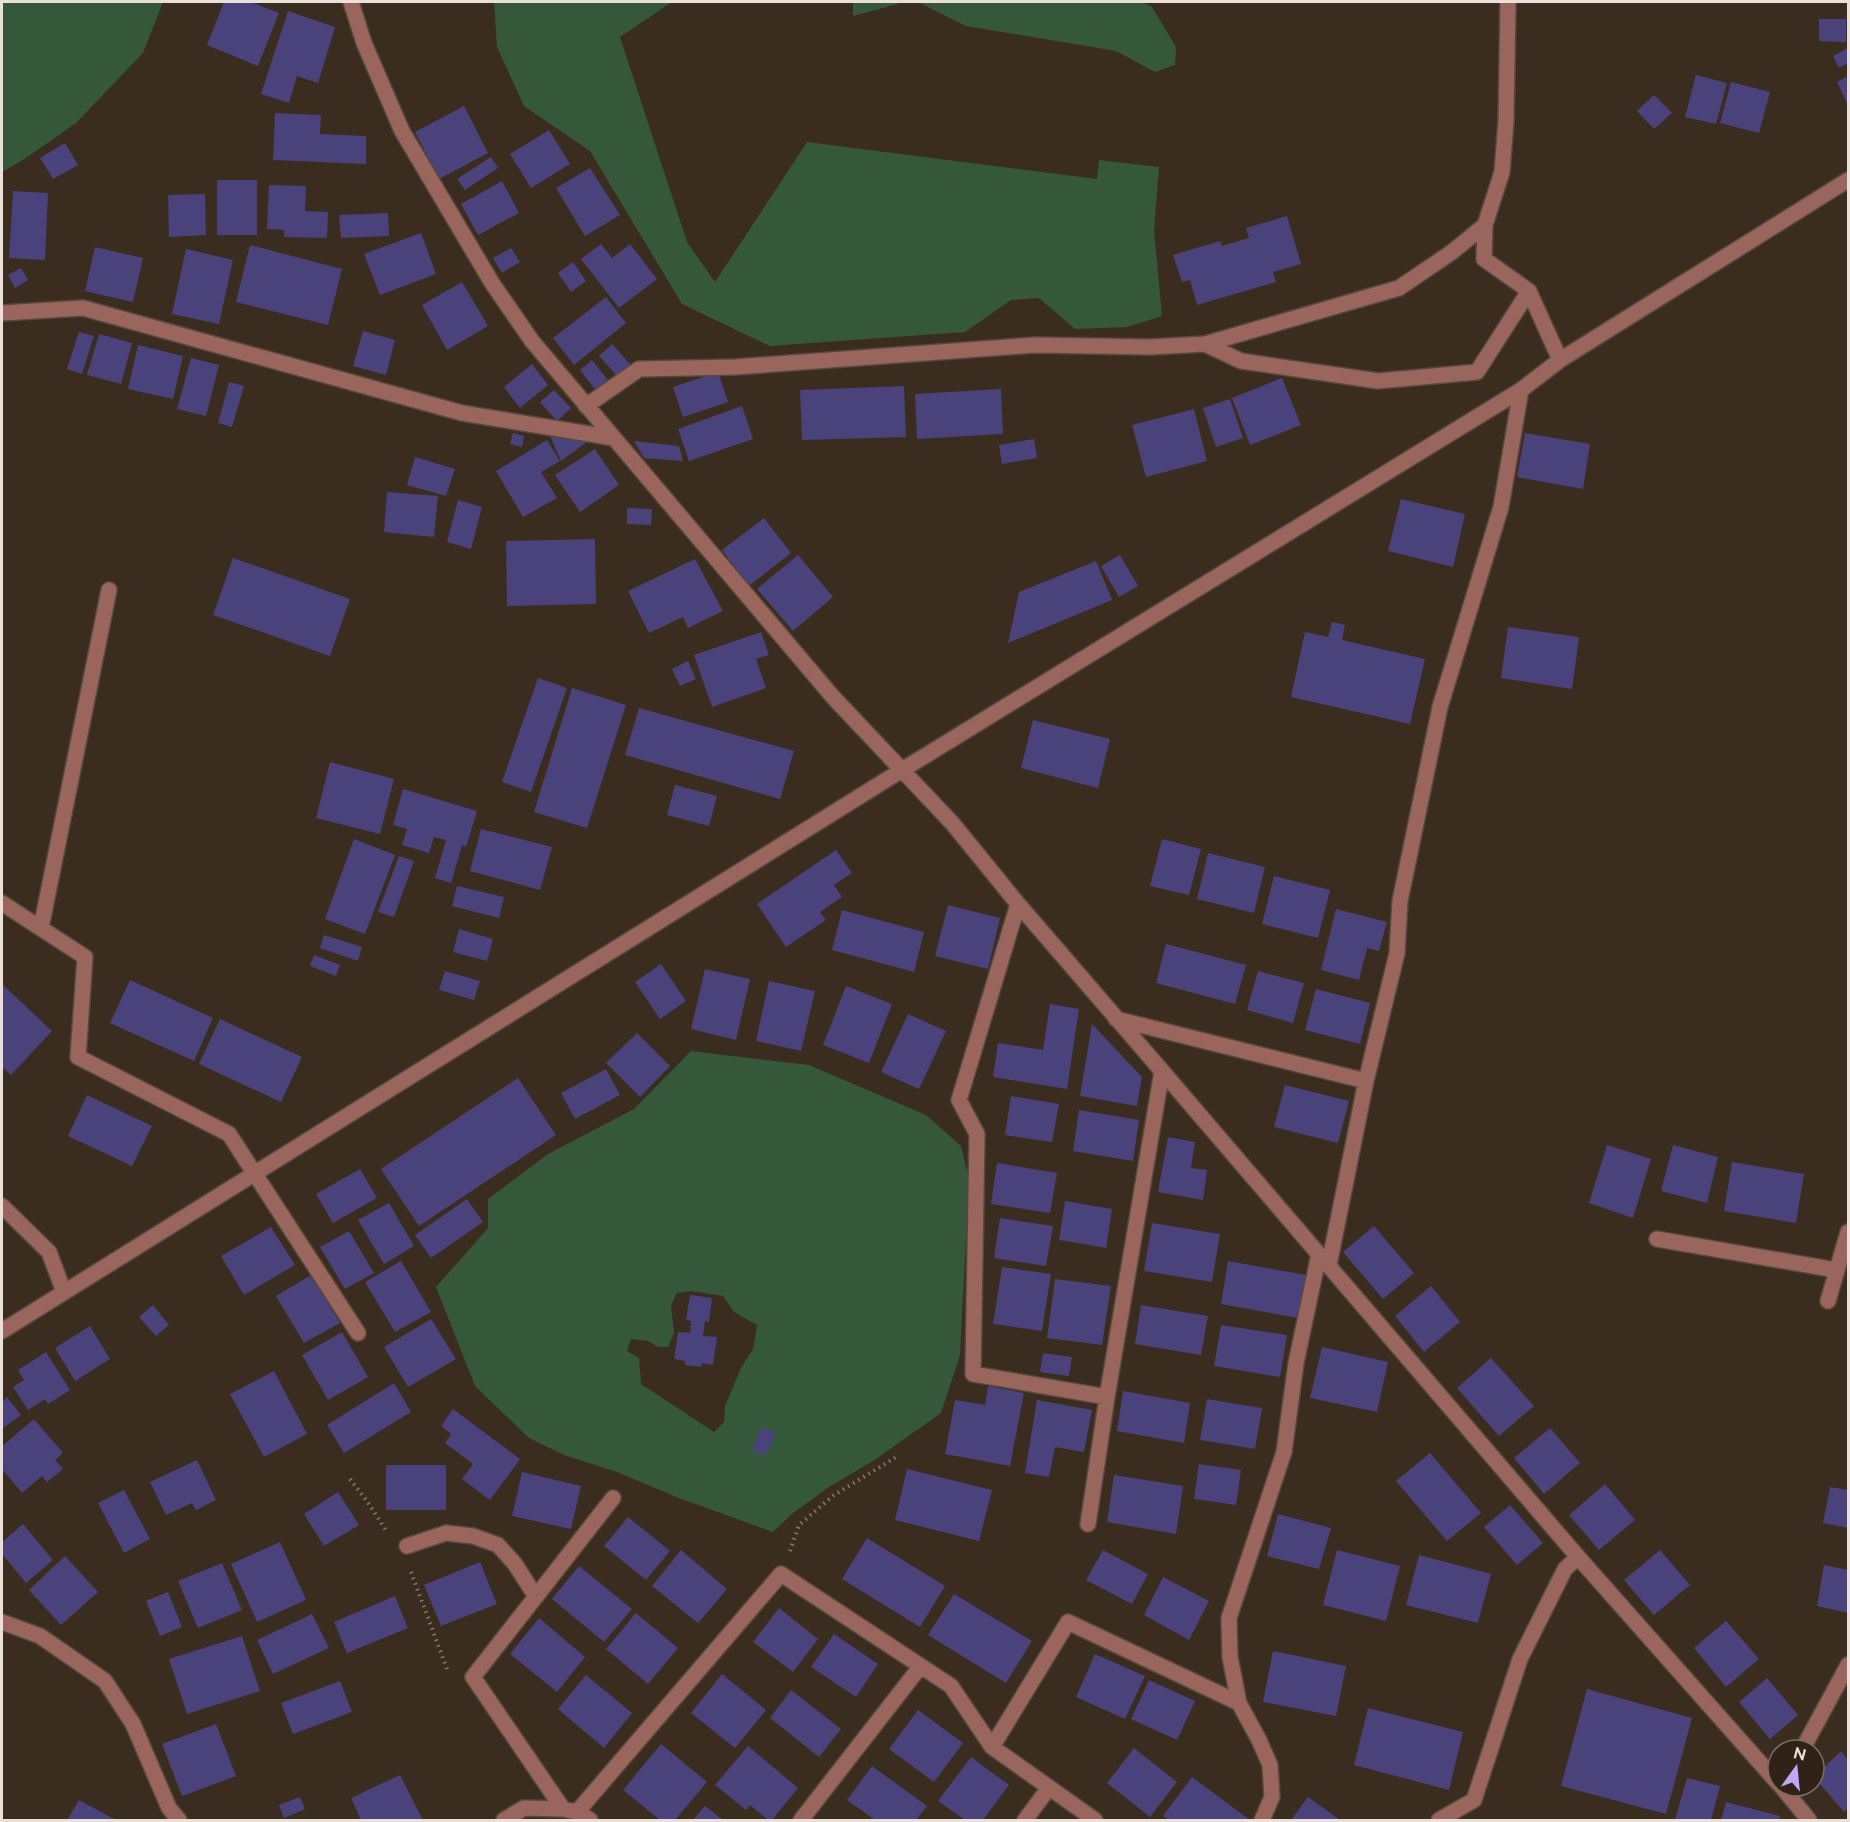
<svg xmlns="http://www.w3.org/2000/svg" width="1850" height="1822" font-family="Raleway,sans-serif">
<style>
.green{fill:#35573a;fill-rule:evenodd}
.building{fill:#4a427b}
.lines{fill:none;stroke-linecap:round;stroke-linejoin:round}
.minor-casing{stroke:#57493d;stroke-width:18}
.path{stroke:#867a6f;stroke-width:4;stroke-dasharray:1.5 4.5;stroke-linecap:butt}
.minor{stroke:#99655d;stroke-width:15}
</style>
<rect width="100%" height="100%" fill="#3b2c20"/>
<path class="green" d="M2 2H163L143 53 76 123 26 158 2 172Z
M494 2H672L620 37 687 242 715 282 807 142 1097 179 1099 160 1159 167 1154 230 1162 316 1127 327 1075 329 1039 298 1011 300 965 332 770 346 682 304 590 151 524 106 497 47Z
M853 2H905L853 16Z
M918 2H1142L1152 7 1176 47 1175 65 1155 72 1116 51 966 26Z
M691 1051 809 1065 926 1115 961 1146 969 1179 960 1355 941 1413 876 1459 829 1487 793 1513 773 1532 679 1498 617 1472 564 1455 529 1438 475 1386 436 1287 488 1228V1199L548 1154 634 1109ZM691 1291 723 1296 734 1312 757 1325 753 1349 741 1368 725 1406 724 1422 714 1432 641 1384 639 1358 627 1351 631 1339 648 1341 658 1347H668L674 1333 671 1306 677 1293Z"/>
<path class="building" d="M224 2H251L279 13 258 66 207 45Z
M288 11 335 27 318 83 297 76 289 103 261 94Z
M1819 19H1846V42L1819 41Z
M1848 48V63L1839 68 1833 56Z
M1696 75 1727 83 1716 124 1685 117Z
M1848 76V105L1837 82Z
M1731 82 1770 92 1759 133 1720 123Z
M1654 95 1672 113 1654 129 1637 111Z
M464 106 488 153 439 179 415 132Z
M275 113 321 115 320 134 366 136V164L273 160Z
M549 130 570 164 531 188 510 154Z
M65 143 78 165 53 179 40 158Z
M491 157 498 168 465 190 457 179Z
M590 168 620 215 585 236 556 188Z
M217 180H257V235H217Z
M502 181 519 213 478 235 461 204Z
M269 185 306 186 305 211 328 212 327 238 284 237V230L267 229Z
M13 191 48 193 45 260 9 258Z
M205 194 206 235 169 237 168 195Z
M388 213 389 236 341 238 339 215Z
M1287 216 1301 264 1273 272 1276 282 1197 305 1190 280 1182 282 1173 255 1220 241 1222 246 1249 238 1246 228Z
M421 233 436 274 380 295 364 254Z
M601 244 612 258 630 244 657 279 619 308 581 259Z
M250 245 342 269 328 325 236 302Z
M95 247 143 258 133 302 85 291Z
M511 248 520 262 502 273 493 258Z
M186 249 233 260 219 324 172 314Z
M573 262 586 281 571 292 558 273Z
M21 268 28 280 15 288 8 275Z
M462 282 488 326 447 350 422 305Z
M606 297 626 323 574 365 553 338Z
M363 331 395 340 386 375 353 366Z
M79 332 94 336 82 374 67 369Z
M99 334 132 343 121 384 87 375Z
M612 344 631 365 618 377 599 356Z
M138 345 183 356 173 399 128 389Z
M191 358 219 365 206 416 177 409Z
M592 360 610 383 597 392 580 370Z
M532 364 548 385 520 408 504 387Z
M718 372 728 402 683 417 673 387Z
M1282 378 1301 425 1250 445 1232 398Z
M229 382 244 386 232 427 218 423Z
M904 386 906 437 802 440 800 390Z
M1001 389 1003 434 917 439 915 394Z
M554 390 571 408 557 421 540 402Z
M1230 399 1243 438 1216 447 1203 408Z
M742 406 753 439 689 461 678 429Z
M1194 409 1207 461 1146 477 1132 425Z
M513 433 524 436 522 447 510 444Z
M1525 433 1590 444 1583 489 1517 477Z
M550 436 591 439 561 461Z
M1034 439 1037 458 1002 464 999 445Z
M547 440 560 461 541 472 557 498 523 517 496 471Z
M634 441 679 446 683 461 644 458Z
M595 449 619 485 580 512 555 475Z
M415 457 455 469 446 496 407 485Z
M387 492 438 496 434 537 384 532Z
M1401 499 1465 514 1453 567 1388 551Z
M458 500 482 507 471 549 447 542Z
M627 508 652 509 651 525 627 524Z
M764 518 791 553 749 586 722 550Z
M595 539 596 604 507 606 506 541Z
M798 555 833 597 793 631 757 589Z
M1120 555 1138 586 1119 597 1101 566Z
M233 558 350 599 330 656 213 615Z
M695 559 723 611 688 628 683 617 649 633 628 591Z
M1096 561 1112 600 1008 643 1019 592Z
M1332 622 1345 625 1342 640 1425 659 1410 724 1291 697 1305 632 1328 637Z
M1508 627 1579 637 1572 689 1501 678Z
M761 632 769 655 756 659 766 688 712 707 694 655Z
M688 661 696 679 680 686 672 669Z
M538 678 567 688 531 792 502 782Z
M572 688 626 705 587 828 534 812Z
M639 708 794 751 780 799 625 755Z
M1033 720 1110 739 1098 788 1021 768Z
M330 762 394 779 380 834 316 818Z
M675 785 717 796 709 826 667 815Z
M403 789 477 811 466 847 462 845 451 883 435 878 446 840 434 837 429 853 402 845 407 829 393 825Z
M481 829 552 847 540 890 470 871Z
M354 839 395 855 365 934 325 919Z
M1162 839 1201 849 1189 895 1150 886Z
M836 850 852 873 834 885 842 897 820 912 826 920 786 947 757 904Z
M1208 853 1265 867 1254 913 1197 899Z
M399 856 414 861 394 917 378 912Z
M1274 876 1330 890 1318 938 1262 924Z
M457 886 504 897 499 918 452 906Z
M948 905 1000 918 988 969 935 956Z
M1336 909 1387 922 1379 951 1367 948 1359 980 1321 970Z
M842 910 924 932 914 972 832 950Z
M459 929 493 939 487 961 453 952Z
M324 935 362 947 358 961 320 948Z
M1166 944 1246 965 1235 1004 1156 983Z
M314 955 340 965 336 976 310 966Z
M661 964 686 1001 660 1019 635 982Z
M705 969 750 979 736 1040 691 1029Z
M445 971 480 981 474 1000 439 990Z
M1258 971 1304 983 1293 1023 1247 1010Z
M130 980 213 1018 194 1061 110 1023Z
M769 981 815 991 801 1051 756 1041Z
M2 984 52 1031 11 1075 2 1067Z
M846 986 892 1004 869 1063 823 1045Z
M1316 989 1370 1003 1360 1044 1305 1030Z
M1050 1004 1079 1009 1067 1089 993 1077 998 1043 1043 1050Z
M908 1014 946 1031 919 1089 881 1072Z
M220 1019 302 1057 281 1102 199 1064Z
M1092 1024 1142 1077 1137 1106 1080 1096Z
M637 1033 670 1066 640 1097 606 1063Z
M606 1069 620 1095 575 1119 561 1093Z
M518 1078 556 1135 419 1226 381 1169Z
M1285 1085 1349 1101 1338 1143 1274 1127Z
M87 1095 152 1126 132 1166 68 1136Z
M1011 1096 1059 1104 1052 1142 1005 1135Z
M1079 1110 1139 1120 1133 1161 1073 1151Z
M1168 1137 1195 1142 1191 1168 1207 1170 1203 1200 1158 1192Z
M1607 1145 1651 1159 1633 1218 1589 1203Z
M1673 1145 1718 1157 1707 1203 1661 1191Z
M1732 1162 1804 1174 1796 1223 1724 1211Z
M997 1163 1057 1173 1050 1213 991 1204Z
M360 1169 377 1198 333 1223 316 1194Z
M467 1199 483 1222 431 1258 415 1235Z
M1065 1201 1112 1209 1106 1248 1059 1240Z
M389 1203 414 1246 384 1264 358 1220Z
M1000 1218 1053 1226 1046 1266 994 1258Z
M1152 1223 1220 1234 1212 1282 1144 1271Z
M1374 1226 1414 1273 1383 1299 1343 1252Z
M271 1227 295 1265 244 1295 221 1256Z
M349 1231 374 1273 345 1289 320 1247Z
M401 1261 431 1312 395 1332 365 1282Z
M1228 1261 1306 1275 1298 1318 1221 1304Z
M1002 1267 1051 1274 1042 1331 993 1324Z
M311 1275 340 1323 304 1343 276 1296Z
M1055 1279 1111 1286 1102 1345 1047 1338Z
M1431 1286 1460 1322 1424 1352 1395 1316Z
M690 1295 712 1298 709 1322 705 1321 703 1336 717 1337 713 1365 702 1363 701 1367 685 1365V1361L674 1359 678 1332 690 1333 691 1321 686 1320Z
M153 1305 169 1325 156 1336 139 1317Z
M1141 1305 1208 1316 1201 1355 1135 1344Z
M431 1319 456 1359 408 1387 384 1347Z
M1221 1325 1287 1335 1280 1377 1214 1366Z
M90 1326 110 1359 75 1381 55 1348Z
M342 1332 368 1377 328 1400 302 1355Z
M1322 1347 1388 1362 1377 1412 1310 1398Z
M46 1352 70 1390 48 1404 45 1399 28 1410 13 1387 24 1380 18 1370Z
M1043 1353 1072 1357 1069 1376 1040 1372Z
M1491 1358 1534 1406 1499 1436 1457 1388Z
M274 1371 307 1434 264 1457 230 1394Z
M394 1383 411 1412 344 1453 327 1425Z
M988 1386 1024 1393 1010 1466 945 1454 955 1400 985 1405Z
M1123 1391 1190 1403 1184 1443 1117 1431Z
M7 1397 21 1415 2 1429V1402Z
M1207 1399 1262 1408 1255 1449 1200 1440Z
M1037 1400 1092 1410 1084 1452 1055 1447 1049 1477 1025 1473Z
M453 1409 520 1459 490 1500 462 1479 473 1464 445 1443 451 1434 441 1426Z
M34 1419 63 1453 55 1460 63 1469 47 1482 42 1476 22 1493 2 1469V1446Z
M761 1427 776 1433 766 1455 752 1450Z
M1550 1428 1580 1463 1544 1494 1514 1458Z
M1430 1453 1481 1513 1447 1541 1396 1481Z
M197 1460 216 1500 196 1510 192 1503 166 1515 150 1482Z
M1199 1464 1241 1470 1236 1505 1194 1499Z
M386 1465H446V1510H386Z
M907 1469 992 1490 979 1541 895 1520Z
M522 1472 581 1486 571 1529 512 1516Z
M1114 1475 1183 1486 1176 1534 1107 1522Z
M1605 1484 1635 1520 1599 1550 1569 1515Z
M1830 1487 1848 1490V1528L1823 1523Z
M124 1490 150 1539 124 1553 98 1503Z
M338 1492 359 1525 324 1546 304 1514Z
M1510 1505 1543 1543 1517 1565 1484 1527Z
M1278 1514 1331 1528 1319 1569 1267 1556Z
M628 1517 670 1551 646 1580 604 1546Z
M23 1524 53 1560 26 1583 2 1554V1542Z
M867 1538 945 1586 920 1627 842 1579Z
M280 1542 306 1600 257 1622 231 1564Z
M681 1550 727 1589 698 1623 652 1586Z
M1103 1550 1148 1574 1132 1604 1086 1580Z
M1337 1550 1400 1566 1386 1621 1323 1605Z
M1660 1550 1690 1585 1654 1615 1624 1580Z
M1419 1555 1491 1574 1478 1623 1406 1605Z
M65 1556 98 1592 61 1625 29 1590Z
M480 1562 497 1604 441 1626 424 1585Z
M222 1563 242 1610 198 1628 178 1581Z
M1824 1565 1848 1570V1613L1817 1606Z
M579 1566 632 1609 604 1642 552 1599Z
M1163 1577 1209 1601 1189 1640 1144 1615Z
M168 1592 182 1627 160 1636 146 1601Z
M954 1594 1032 1641 1006 1683 928 1635Z
M395 1596 408 1628 347 1653 334 1622Z
M779 1608 818 1639 793 1672 753 1642Z
M636 1613 678 1648 648 1684 606 1649Z
M312 1614 329 1648 273 1674 257 1640Z
M539 1618 585 1657 557 1692 510 1654Z
M1726 1621 1759 1659 1726 1687 1694 1648Z
M834 1634 878 1664 856 1697 811 1667Z
M242 1636 260 1691 187 1714 169 1659Z
M1273 1651 1346 1666 1336 1716 1263 1702Z
M1095 1654 1145 1676 1125 1719 1076 1697Z
M722 1674 766 1710 735 1748 691 1713Z
M586 1675 632 1713 604 1748 558 1709Z
M1767 1678 1798 1715 1770 1739 1739 1702Z
M1149 1680 1195 1701 1177 1740 1131 1719Z
M340 1681 352 1712 293 1734 281 1703Z
M1587 1689 1692 1718 1666 1814 1561 1786Z
M791 1690 841 1729 819 1757 770 1718Z
M1368 1708 1463 1732 1449 1790 1354 1765Z
M918 1710 963 1743 934 1782 889 1749Z
M216 1724 236 1776 182 1796 162 1744Z
M661 1744 707 1782 675 1820H660L623 1790Z
M748 1746 798 1788 772 1820H768L750 1805 746 1810 715 1785Z
M1134 1748 1177 1782 1150 1817 1107 1783Z
M1841 1751 1848 1760V1808L1844 1812 1814 1777Z
M971 1757 1009 1785 983 1820H965L938 1801Z
M872 1766 927 1806 916 1820H875L847 1800Z
M400 1775 423 1820H361L351 1798Z
M1192 1777 1250 1820H1169L1163 1816Z
M1687 1778 1720 1786 1711 1820H1675Z
M300 1797 305 1809 284 1818 279 1805Z
M1308 1797 1340 1820H1291Z
M79 1800 116 1820H67Z
M1726 1802 1780 1816 1779 1820H1721Z
M705 1806 723 1820H693Z"/>
<g class="lines">
<g class="minor-casing">
<path id="minor" d="M351 2 364 43 402 131 492 283 532 341 833 697 953 824 1018 904 1162 1071 1578 1557 1778 1783
M1508 2 1506 121 1502 172 1485 225 1484 259 1529 291 1560 360
M2 313 83 308 462 413 614 438
M1205 344 1399 288 1452 252 1485 225
M586 406 639 369 735 367 1035 345 1150 347 1205 344 1241 361 1378 381 1477 372 1529 291
M2 903 85 957 78 1057 229 1134 358 1333
M1018 904 959 1100 977 1134 973 1374 1107 1397
M41 928 109 590
M1116 1019 1366 1081
M2 1206 49 1252 64 1292
M1657 1239 1836 1270
M1329 1265 1366 1081 1397 953 1400 901 1440 707 1501 507 1521 390
M1828 1301 1848 1232
M2 1331 902 770 1521 390 1560 360 1848 180
M1088 1524 1107 1397 1162 1071
M407 1546 446 1533 473 1536 498 1545 515 1564 536 1597
M2 1622 40 1636 105 1681 133 1724 169 1808 179 1820
M992 1747 1068 1622 1239 1703
M1802 1750 1848 1665
M1781 1786 1809 1820
M563 1809 473 1677 613 1498
M577 1812 781 1574 951 1686 992 1747 1095 1820
M504 1820 524 1808 563 1809 577 1812 590 1820
M801 1820 920 1667
M1025 1820 1048 1789
M1262 1820 1272 1797 1270 1765 1259 1740 1239 1703 1230 1657 1229 1618 1284 1452 1296 1363 1319 1254
M1439 1820 1474 1800 1520 1659 1565 1569 1578 1557"/>
</g>
<path class="path" d="M350 1479 367 1501 387 1532
M790 1551 799 1525 834 1495 898 1456
M411 1572 447 1669"/>
<use href="#minor" class="minor"/>
</g>
<rect width="1850" height="1822" fill="none" stroke="#eae0d8" stroke-width="6"/>
<g transform="translate(1796 1768) rotate(15)"><circle r="28" fill="#302216" stroke="#7a6e64" stroke-width="1.5"/>
<path d="M0-4.5L10 22L0 15L-10 22Z" fill="#c0a8f4"/>
<text y="-9" font-size="16" font-weight="bold" text-anchor="middle" fill="#eae0d8">N</text>
</g>
</svg>
